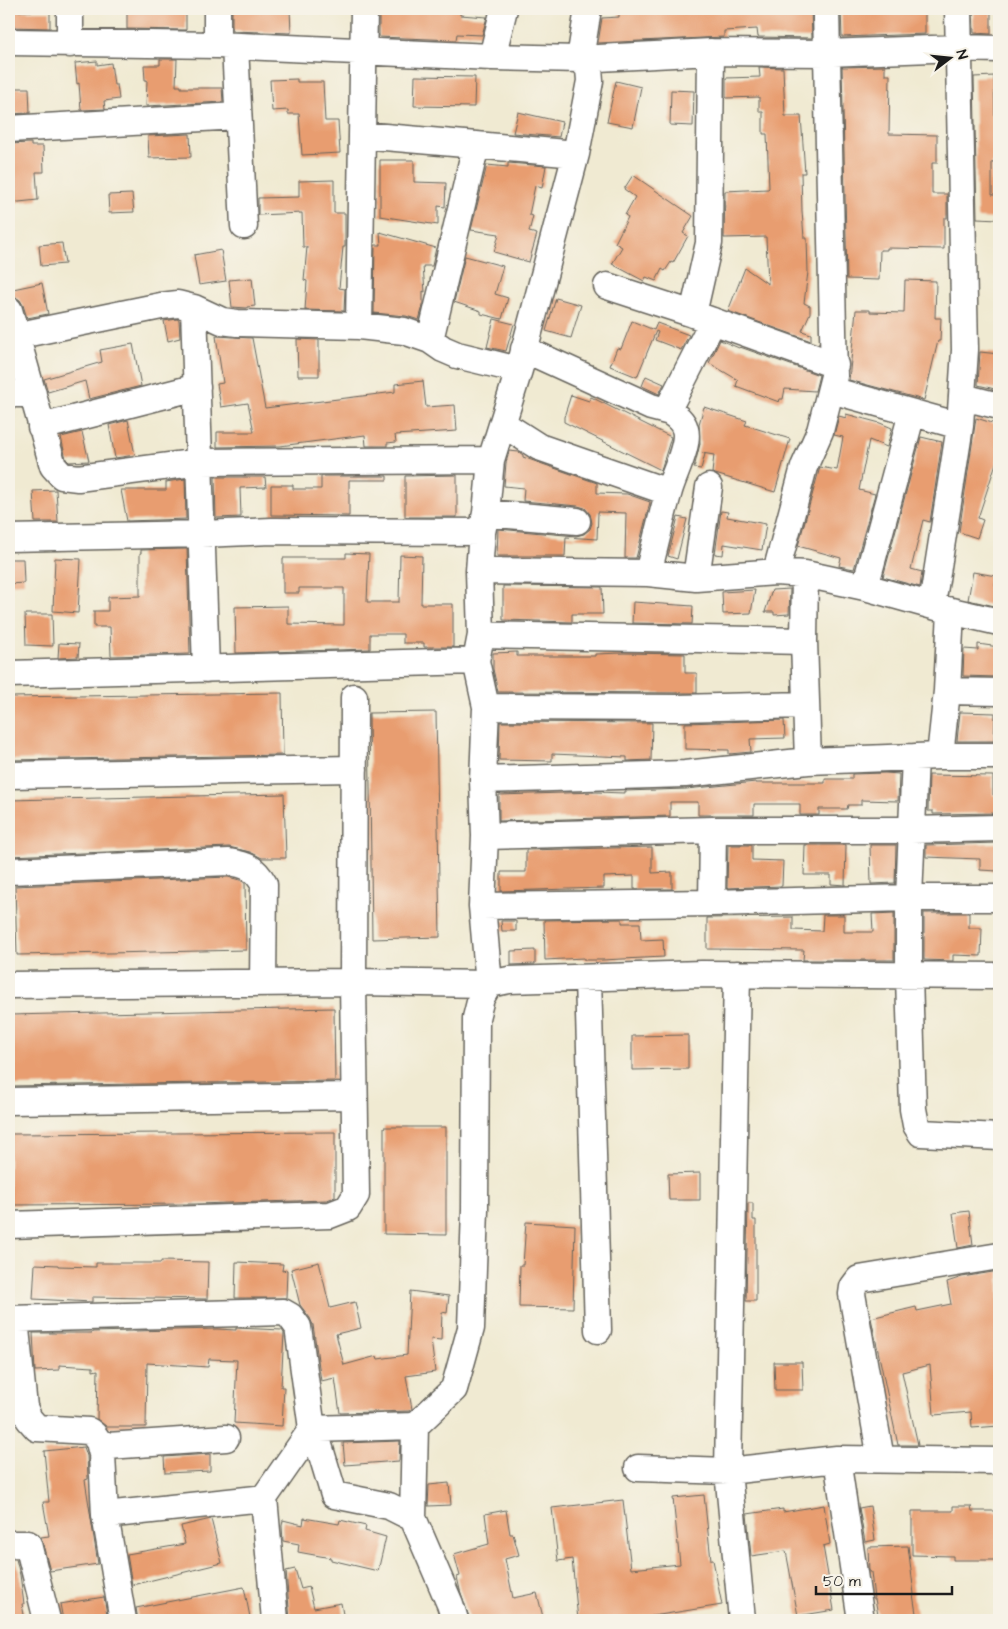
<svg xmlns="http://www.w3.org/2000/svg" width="1008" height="1629" font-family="'Architects Daughter',sans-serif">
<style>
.building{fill:#e89d70}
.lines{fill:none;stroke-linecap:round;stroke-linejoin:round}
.minor-casing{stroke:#66645c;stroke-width:29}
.minor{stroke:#fff;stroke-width:26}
</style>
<rect width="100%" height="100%" fill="#f7f3e8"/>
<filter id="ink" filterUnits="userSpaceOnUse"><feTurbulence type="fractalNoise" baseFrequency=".02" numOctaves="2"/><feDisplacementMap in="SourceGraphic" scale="10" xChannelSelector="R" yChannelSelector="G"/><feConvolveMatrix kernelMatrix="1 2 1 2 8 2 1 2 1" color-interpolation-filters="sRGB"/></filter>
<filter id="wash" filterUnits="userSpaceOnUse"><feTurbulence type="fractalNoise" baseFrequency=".0096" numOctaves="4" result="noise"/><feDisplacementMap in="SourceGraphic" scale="20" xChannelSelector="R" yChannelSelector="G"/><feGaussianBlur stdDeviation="1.12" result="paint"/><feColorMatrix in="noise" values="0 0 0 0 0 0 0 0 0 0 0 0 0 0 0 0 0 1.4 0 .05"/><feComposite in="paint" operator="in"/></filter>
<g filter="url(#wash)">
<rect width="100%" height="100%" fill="#f0ead2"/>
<g id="blocks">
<path class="building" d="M127 9H186V30L127 29Z
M232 9H290L291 33 232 31Z
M379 9H394V13L432 11V9H460V15L487 17 482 35 457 34 456 40 379 37Z
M619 9H811L812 38 758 37 757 29 724 31V37L598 43 602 18 619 17Z
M841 9H925V34L842 37Z
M973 9H991V34L974 33Z
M9 11H50V28L9 27Z
M160 59H177L176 86H181V88H222L223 102 146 106 147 80H145L144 65H160Z
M97 61V65L111 63 114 85H117L119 99 104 101 105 109 81 110 79 83 77 84 75 63Z
M885 66V75H890L889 134 937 135V163H932V194H947V218H944V249L887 248V250H880L879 280 847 279 842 67Z
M759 67 783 68 785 116H801L805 173H801L802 211 804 238H807L808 272 804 303 810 306V313L802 331 811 334V341L728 311 745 268 768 284 766 237 724 238 725 191 768 189 769 188 767 134H763V112H759V97L726 98V78L760 77Z
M415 76 475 77 474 107 414 106Z
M994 76 995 125H999V162H992V195H999V219L977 218 974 77Z
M297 79V82H323L325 121H338L340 153 302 155 299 114H288V110L272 111 270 80Z
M616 81 641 87 633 127 607 122Z
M9 88H29L30 113 9 114Z
M671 90 694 91 693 126 670 125Z
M518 112 562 122 559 137 513 133Z
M190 134 191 157 149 158 148 136Z
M31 143V146H43L44 172H36L38 200 9 203V144Z
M380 160H414V182L446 183 445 207 438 206V225L380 216Z
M508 163 546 166 542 188 535 186 529 215 533 216 529 232 537 234 529 262 494 252 499 234 471 230 487 165 508 167Z
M633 175 693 216 683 233 688 236 673 263 671 262 665 271 662 269 656 281 646 277 644 281 612 264 622 247 615 243 628 217 625 215 635 197 624 189Z
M334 180V213H345V247H343L339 288 345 289 344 311 305 310 307 281 304 280 307 247H303L302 213 258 215V198L299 197V181Z
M132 194 134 212 109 213 108 195Z
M380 232 436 248 432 266H423L425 292 423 291V306L419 320 406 316 374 313 375 245H381Z
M62 243 65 264 41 266 39 245Z
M221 250 226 281 199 285 194 255Z
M465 256 503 266 495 294 508 298 502 319 481 314V311L454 302Z
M252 278 255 306 247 307V308L232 307 229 280Z
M905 280 936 281 935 318H941L940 341H938L924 400 849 380 856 310H870V312L904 313Z
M42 283 48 314 27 318 23 305 20 300 14 296 13 289Z
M556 298 581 305 571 338 546 331Z
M177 319 179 320 180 338 168 341 164 321Z
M494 319 514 324 506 351 487 347Z
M632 321 654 330 657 323 689 335 681 350 655 340 658 332 656 331 637 377 610 366 617 348 621 349Z
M216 336 252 338 265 408 395 392V384L423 381 426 407 455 405 457 431 395 435 396 442 387 443V446H366L365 435 280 446 217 447V432H254L248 403 221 407 217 384 223 383Z
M297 339 319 340V376H298Z
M720 340 739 348 740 347 819 375 815 391 785 389 783 399H780L779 402 736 386 738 380 709 363Z
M133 344 141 386 89 399 85 381 48 392 44 379 102 362 100 350Z
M980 352 999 354V390L978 385Z
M646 376 664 384 659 394 642 386Z
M571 395 589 401 591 397 671 437 661 470 564 422V417Z
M704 407 747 421 745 425 790 439 775 492 712 473 714 455 702 453 705 454 701 469 694 468 700 444 699 424Z
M846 414 880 423 892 428 887 447 869 440 859 490 875 494 854 569 839 566 841 558 798 546 820 467 837 470 843 437 834 435 839 416 846 418Z
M976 418 999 425V454L978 518 983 520 977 538 959 532Z
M128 420 135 455 115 458 109 425Z
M82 432 89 461 69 462 66 459 61 437Z
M921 437 942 442 930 522 923 520 911 569 922 572 920 587 883 577Z
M509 451 519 452 523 455V457L534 461 597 483V493L627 494 650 502 636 558H625L626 513 598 512 597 539 566 537 565 556H497L498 529 576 536 584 534 590 529 592 523 590 514 585 508 578 506 523 501 524 488 504 486 506 463Z
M457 475V517H405V476Z
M321 476H387V480H349V516L271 515V485H293V489H321Z
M215 477H265L266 487 240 488 241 517 216 518Z
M185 479 186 519 127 521 121 490H166V482Z
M56 490 58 522H35L33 491Z
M721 511 728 512 727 517 766 524 762 550 724 544 723 555 715 554Z
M678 517 687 519 677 559 668 556Z
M187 549 190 654 111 656 110 627H94V611H108V597L140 596V553H141V550Z
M346 553 369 554 367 602H399L400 555 422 556 421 604H453V647H424V643H403V634H370V649L236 653 235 607 288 606V624L344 625V588H299V593H283V558H346Z
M55 558 81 559 78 613 53 611Z
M9 559H23L24 583 9 584Z
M973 572 996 576 995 585 999 586V607L968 600Z
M503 586 602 587 603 614H572V622L503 620Z
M790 589 789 614 774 615V612H765L772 590Z
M755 590 751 613 723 614 722 592Z
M633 602 693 606 692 624 632 623Z
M25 614H52L53 646 26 645Z
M59 643 79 644 78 657 58 658Z
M978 644 999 647V666H998L997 677 963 676 964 649 978 650Z
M517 652V656H595V654L623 653 685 654V673H697V693L498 692 493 669V653Z
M282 693 283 755 9 760V697Z
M436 712 440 937 372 939 369 713Z
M960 712 995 713 994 741H957Z
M784 720 785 738 750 739 751 752 729 754V750L685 749V723Z
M500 722 652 723 651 760 627 761V757L552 754V761L499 760Z
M885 773 899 774 898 801 861 800V805H848L847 809H819V815H800V804H754V815H698V802H670V816L499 821V795L596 792 625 793V791L686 789 756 782V783H825V779H852V774Z
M929 775 993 776V795H999V813L933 814V811H928Z
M284 794 286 858H262L250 852 229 847 9 856V800Z
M998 843V871L980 870V859L926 857V845Z
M728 845H752V860L783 861 782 886 727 888Z
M805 845H846L845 885 831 884V875H804Z
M870 845H896L895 883 871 884Z
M652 847V873L672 872V889H634V876L604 877V888L501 891V872H526V850Z
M228 877 240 880 245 883 246 950 17 955 15 886Z
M894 913V960H803L804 950 707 949V918L793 917V930L822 931 823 915H844V932H873L872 914Z
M924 913H969V928H982L981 956 953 955V961L924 960Z
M622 919V923H640L641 940 663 939 664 957 602 960H584V958L545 960 544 920Z
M501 921H516V931H502Z
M535 950V964L511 965V951Z
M334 1008 335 1081 9 1086V1015Z
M688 1035V1069L632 1070V1036Z
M384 1127H446V1235L384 1234Z
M335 1132V1197L327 1200 196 1204 9 1205V1134Z
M700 1173V1200H669L668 1174Z
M748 1203H753V1220H756V1301H746Z
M969 1211 973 1245 958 1248 953 1213Z
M526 1222 575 1225 573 1308 519 1307 520 1265H523Z
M161 1261 208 1262 207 1299 92 1297V1302L33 1299 35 1264 58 1265V1266L96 1267V1263H161Z
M236 1262 283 1264 282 1271 287 1270 286 1298H235Z
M319 1262 330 1308 355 1302 361 1328 336 1334 344 1365 377 1356 378 1359 407 1355 410 1291 449 1296 447 1313 442 1312 441 1340 431 1339 435 1372 406 1376 412 1409 409 1411 340 1413 335 1378 321 1381 313 1325 310 1318 300 1305 291 1269Z
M999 1271V1361H996L999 1426 972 1428 971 1412 934 1415 930 1365 902 1372 918 1445H898L871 1318 916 1307 917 1311 951 1304 947 1282 962 1277Z
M236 1328 282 1330 284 1333 281 1387H284L282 1426 234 1423 237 1360 209 1359 208 1367 147 1363 146 1427H107L97 1419 98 1370 93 1371V1367L59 1365V1370L35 1371 33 1333H92V1332L217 1329 236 1330Z
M774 1362H802L803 1390H775Z
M400 1441 399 1461 345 1465 343 1443Z
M84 1447 87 1456 88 1479 85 1480 98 1564 50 1571 41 1537 49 1536 43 1502H49L44 1451Z
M210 1454V1471L165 1473 164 1457Z
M449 1483 451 1505 428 1506 429 1485Z
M704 1495 711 1560H713L722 1605 628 1620H578L572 1559 558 1561 552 1508 623 1500 631 1569 680 1564 673 1498Z
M824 1505 830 1544 823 1546 834 1610 798 1616 786 1551 751 1556 747 1514 783 1509V1512Z
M870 1506 875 1540 865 1542 859 1508Z
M953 1506H971L972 1511H999V1560H953V1556L912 1555V1511H953Z
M506 1510 510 1534H513L519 1555 505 1559 513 1598 537 1593 543 1617 529 1620H470L460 1590 457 1577 460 1576 454 1554 489 1544 485 1514Z
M304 1518 339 1524 340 1520 366 1526 365 1531 386 1537 378 1571 331 1560V1558L298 1552 299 1544 283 1541 282 1526 283 1520 303 1525Z
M211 1519 222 1563 132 1585 127 1554 185 1544 181 1526Z
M908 1546 914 1594H913L917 1620H879L875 1599H874L871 1572H869L868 1547Z
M9 1559H16L20 1575 24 1604H22L25 1620H9Z
M295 1569 301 1589 309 1587 314 1608 341 1603 344 1620H290L286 1571Z
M244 1587 250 1617 235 1620H138L136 1608Z
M104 1597 108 1620H63L60 1604Z"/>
</g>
</g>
<g filter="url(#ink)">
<use href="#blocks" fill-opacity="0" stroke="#66645c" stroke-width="1"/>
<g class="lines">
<g class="minor-casing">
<path id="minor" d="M588 9 580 59 711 52 827 53 958 48 999 49
M9 42 217 45 492 57 580 59 589 68 590 81 576 154 519 370 491 460 486 513 482 532 479 571 481 635 476 661 486 707 483 780 485 836 482 906 489 984 353 982 356 1195 348 1208 330 1215 9 1225
M70 44V9
M217 45V9
M235 46 244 226
M492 57 504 9
M9 129 238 116
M362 135 476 145
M607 286 693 314 835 365
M194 308 206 669
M9 310 53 466 62 476 78 478 200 462 491 460
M693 314 709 243 711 52
M359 326 364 9
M15 336 161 306 178 304 194 308 222 321 237 323 359 326 404 331 430 340 443 349 457 355 519 370
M430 340 476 145 576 154
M524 349 651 407 670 412 669 407 713 321
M831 390 960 426
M9 394H33
M963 397 999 406
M503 424 539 447 668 492
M41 427 197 387
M486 513 577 521
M9 538 202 534 272 531 482 532
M479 571 648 573 696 578 776 572 805 574 865 587 951 611 999 622
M776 572 804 467 820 431 834 376 826 9
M648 573C655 546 661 518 669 491 673 476 690 444 685 429 683 421 676 416 670 412
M805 574 804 641 808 761 915 757
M696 578 709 487
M865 587 912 413
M932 605 960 426 965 350 958 9
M951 611 947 691 940 756 915 757 909 898V976L913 1109 916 1125 921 1133 999 1137
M481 635 804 641
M9 674 476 661
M947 691 999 692
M486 707 678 708 805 705
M940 756H999
M9 775 354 769
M483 780 685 774 808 761
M713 830 712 903 909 898H999
M485 836 713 830H911L999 828
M9 871 229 862C247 865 254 867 264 884L263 983
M482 906 712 903
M737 974 728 1471 742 1620
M588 978 598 1330
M9 985 353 982 354 697
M9 1101 354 1096
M9 1319 283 1312 290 1316 298 1327 312 1429 315 1432 334 1495 389 1506 413 1518
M15 1319 24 1407 29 1419 37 1428 89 1431 94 1435 99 1442 102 1454 105 1515 123 1620
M312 1429 415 1426
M99 1442 108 1446 226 1438
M837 1459 861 1620
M881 1459 852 1294 853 1287 859 1279 999 1256
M638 1468 728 1471 837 1459 999 1461
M105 1515 264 1498
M9 1544H28L47 1620
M275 1620 264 1498 312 1429
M455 1620 450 1604 413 1518 415 1426 454 1389 471 1328 475 1209 476 1018 481 998 489 984 509 980 702 974 999 976"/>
</g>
<use href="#minor" class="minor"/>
</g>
</g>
<rect width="1008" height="1629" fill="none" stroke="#f7f3e8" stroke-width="30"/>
<g transform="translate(950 58) rotate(74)" stroke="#f7f3e8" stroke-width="4" paint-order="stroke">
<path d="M0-4L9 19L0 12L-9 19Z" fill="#1c1c1c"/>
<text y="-8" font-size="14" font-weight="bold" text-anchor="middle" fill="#1c1c1c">N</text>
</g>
<path d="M816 1586v8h136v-8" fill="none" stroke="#1c1c1c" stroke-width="2.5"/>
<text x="823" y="1586" font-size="15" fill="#1c1c1c" stroke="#f7f3e8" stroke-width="4" paint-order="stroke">50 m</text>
</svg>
